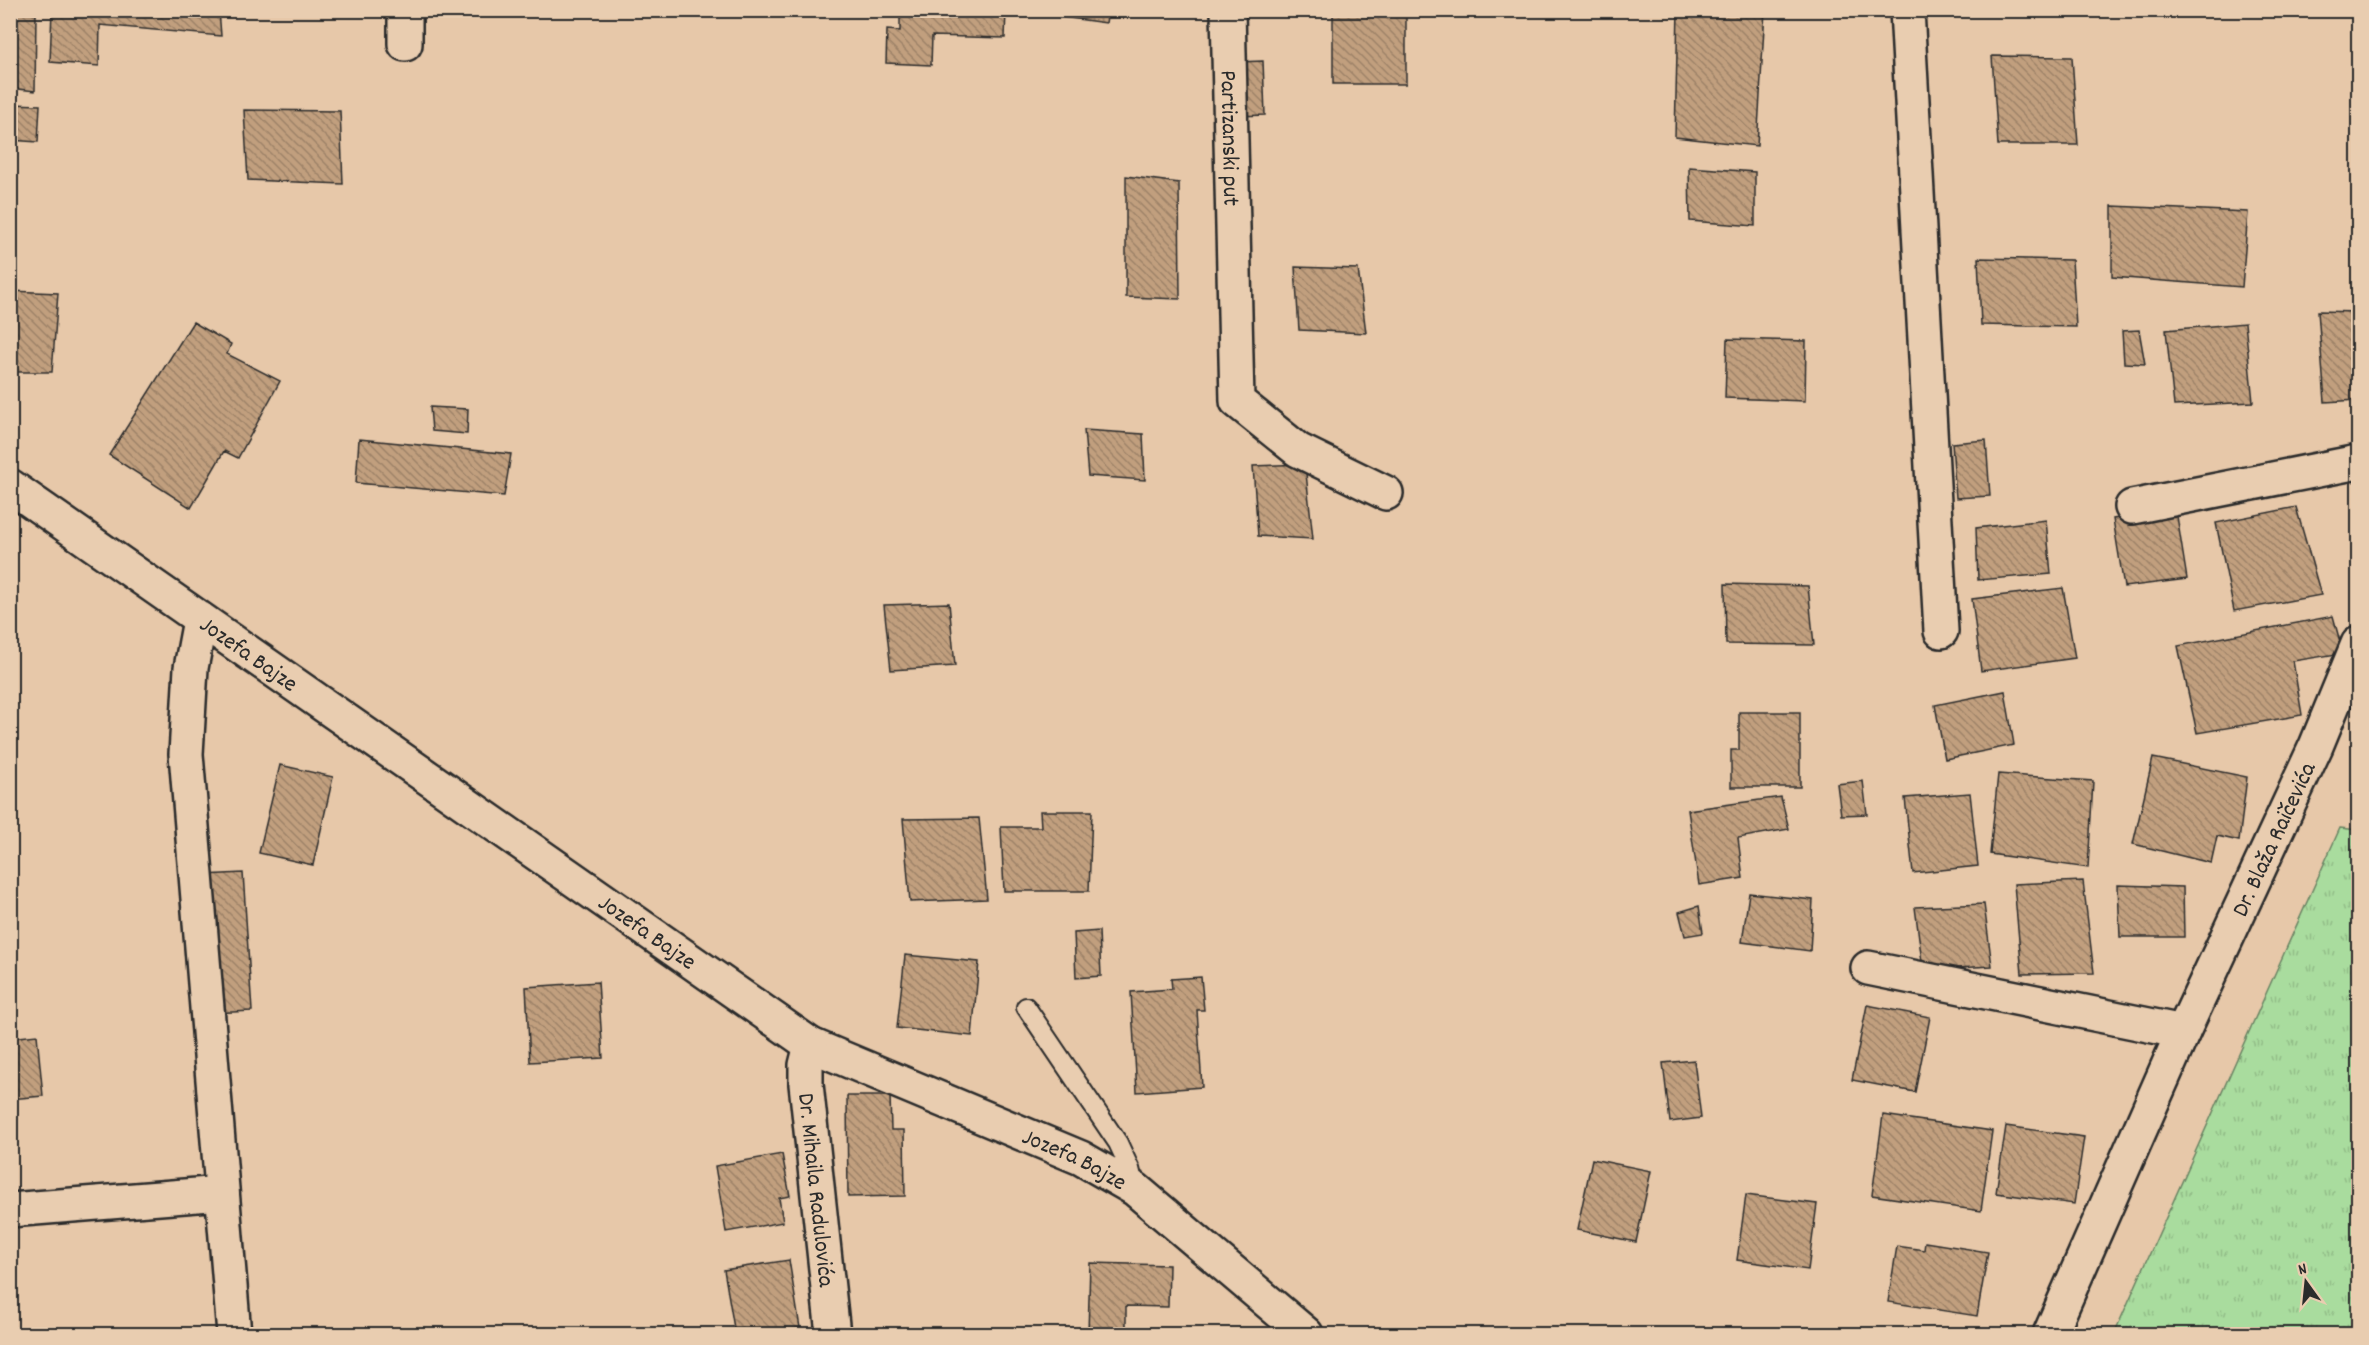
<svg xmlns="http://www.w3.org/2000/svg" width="2369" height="1345" font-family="Dekko,sans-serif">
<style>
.grass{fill:url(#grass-tufts);stroke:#6a8464;stroke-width:1.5}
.building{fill:url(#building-back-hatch);stroke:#2b2b2b;stroke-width:1.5}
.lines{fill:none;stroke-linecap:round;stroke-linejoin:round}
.service-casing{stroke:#2b2b2b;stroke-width:22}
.minor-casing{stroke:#2b2b2b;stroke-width:38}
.service{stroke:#e9cdb0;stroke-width:18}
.minor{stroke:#e9cdb0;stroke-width:33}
.labels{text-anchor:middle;stroke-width:4.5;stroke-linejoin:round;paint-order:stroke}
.street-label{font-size:24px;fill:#2b2b2b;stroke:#e9cdb0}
</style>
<defs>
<pattern id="grass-tufts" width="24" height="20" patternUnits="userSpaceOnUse" patternTransform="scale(1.5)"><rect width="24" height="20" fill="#a9dc9e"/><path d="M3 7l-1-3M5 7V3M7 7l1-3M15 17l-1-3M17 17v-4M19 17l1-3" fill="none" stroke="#92bd88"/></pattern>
<pattern id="building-back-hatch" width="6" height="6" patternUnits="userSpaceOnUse" patternTransform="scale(1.5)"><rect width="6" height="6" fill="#c19f7e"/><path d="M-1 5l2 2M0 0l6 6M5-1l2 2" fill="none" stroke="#9d8267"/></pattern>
</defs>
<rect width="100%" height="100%" fill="#e7c8a9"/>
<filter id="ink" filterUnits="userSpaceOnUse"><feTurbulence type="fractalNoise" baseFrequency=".0167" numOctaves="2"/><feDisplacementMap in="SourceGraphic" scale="12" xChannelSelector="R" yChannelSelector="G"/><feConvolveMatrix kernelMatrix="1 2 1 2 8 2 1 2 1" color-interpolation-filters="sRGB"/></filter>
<g filter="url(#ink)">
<path class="grass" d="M2340 828 2358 830V1334H2114Z"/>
<path class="building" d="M52 10H219L221 36 100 25 99 66 50 62Z
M900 10H1006L1005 38 932 36 931 65 886 63 887 30 900 31Z
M1055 10H1108L1106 23 1055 16Z
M1333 10H1406V84H1333Z
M1678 10H1765L1757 146 1675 137Z
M10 13 36 14 35 91 10 88Z
M1992 56 2072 57 2078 145H1998Z
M1263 61 1265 115 1239 116 1236 62Z
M10 104 40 105 38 142 10 140Z
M244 110 340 111 343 184 248 180Z
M1689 167 1755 172V226L1690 221Z
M1126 176 1179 183 1180 299 1126 297Z
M2112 206 2248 212 2242 287 2112 277Z
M1978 258 2072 260 2076 327 1981 325Z
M1295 267 1358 269 1366 333 1299 330Z
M10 291 58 293 52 372H10Z
M2318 311 2358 312V400L2325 402Z
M193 322 231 344 227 354 280 381 238 458 224 451 191 508 109 455Z
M2245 323 2253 402 2174 406 2166 330Z
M2139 330 2145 364 2124 363 2122 331Z
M1727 339 1806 341 1805 401 1725 398Z
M430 407 468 409 467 434 432 431Z
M1084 430 1143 434 1145 480 1088 476Z
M359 439 511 454 504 496 356 483Z
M1986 440 1990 496 1956 498 1952 443Z
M1305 464 1313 539 1258 536 1253 466Z
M2296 507 2321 595 2234 611 2216 523Z
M2176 510 2187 579 2124 587 2113 519Z
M2046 520 2051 574 1978 580 1976 528Z
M1725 584 1808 586 1814 645 1726 644Z
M2063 588 2075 658 1981 671 1972 599Z
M949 603 955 666 891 670 884 605Z
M2333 616 2343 653 2293 661 2302 715 2197 733 2178 646Z
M2005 691 2014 745 1945 759 1935 705Z
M1739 712H1800V787H1731V750H1739Z
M2153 758 2247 777 2239 841 2217 836 2211 863 2133 844Z
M280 765 333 777 313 865 259 853Z
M1998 774 2093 781 2088 868 1990 854Z
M1863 781 1867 814 1841 815 1837 784Z
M1970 793 1978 866 1913 873 1905 798Z
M1781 797 1789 829 1738 838 1743 878 1699 885 1688 810Z
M1040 811H1092L1089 891H1004L1001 827H1041Z
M979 818 987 899 910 902 903 819Z
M243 873 252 1011 213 1013 204 875Z
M2083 881 2094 973 2022 974 2014 884Z
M2118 885 2183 887 2184 937H2120Z
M1749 893 1813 900 1810 951 1742 942Z
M1984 904 1992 966 1923 970 1915 907Z
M1699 906 1703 933 1685 936 1679 912Z
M1099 931 1101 976 1076 978 1074 933Z
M905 955 979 962 972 1036 897 1028Z
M1201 977 1204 1010H1197L1202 1087 1137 1092 1131 992 1172 989 1171 979Z
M598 982 603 1058 530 1062 526 987Z
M1867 1005 1930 1017 1915 1092 1852 1080Z
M37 1035 43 1096 10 1099V1038Z
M1694 1060 1701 1118 1670 1122 1663 1063Z
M847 1096H890L891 1130H904L905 1196 848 1197Z
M1883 1115 1992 1131 1981 1211 1872 1195Z
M2006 1126 2084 1137 2074 1204 1996 1193Z
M782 1154 790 1196 779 1198 783 1222 726 1232 715 1166Z
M1592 1159 1651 1171 1636 1242 1577 1230Z
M1746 1195 1817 1204 1808 1270 1737 1260Z
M1925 1242 1988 1252 1977 1316 1888 1302 1897 1246 1924 1250Z
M789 1260 800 1328 762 1334H735L724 1270Z
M1090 1263 1169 1265 1168 1307 1126 1306V1334H1088Z"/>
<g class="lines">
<g class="service-casing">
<path id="service" d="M1026 1007 1118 1143 1130 1169 1135 1189"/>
</g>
<g class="minor-casing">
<g id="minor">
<path d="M405 10V44"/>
<path id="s1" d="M1228 10 1237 401 1298 450 1386 493"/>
<path d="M1907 10 1941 631"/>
<path id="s2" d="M10 486 811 1045 1081 1158 1135 1189 1306 1334"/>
<path d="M2132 507 2358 462"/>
<path d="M200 620 191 668 186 754 234 1334"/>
<path d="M1868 968 2183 1032"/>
<path id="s3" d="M811 1045 806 1065V1084L833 1334"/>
<path d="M10 1210 222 1193"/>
<path id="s4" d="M2050 1334 2183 1032 2316 746 2358 644"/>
</g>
</g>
<use href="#service" class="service"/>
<use href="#minor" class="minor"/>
</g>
</g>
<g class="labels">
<g class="street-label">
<text dy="8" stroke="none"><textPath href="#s1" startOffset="128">Partizanski put</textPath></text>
<text dy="8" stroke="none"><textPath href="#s2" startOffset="292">Jozefa Bajze</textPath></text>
<text dy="8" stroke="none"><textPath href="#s4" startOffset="543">Dr. Blaža Raičevića</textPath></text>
<text dy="8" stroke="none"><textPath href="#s2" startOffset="778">Jozefa Bajze</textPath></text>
<text dy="8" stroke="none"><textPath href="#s2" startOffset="1264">Jozefa Bajze</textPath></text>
<text dy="8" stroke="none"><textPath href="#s3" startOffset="146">Dr. Mihaila Radulovića</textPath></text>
</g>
</g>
<rect width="2369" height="1345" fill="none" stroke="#e9cdb0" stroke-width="36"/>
<rect x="18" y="18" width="2333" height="1309" fill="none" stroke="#2b2b2b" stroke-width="2" filter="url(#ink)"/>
<g transform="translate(2306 1282) rotate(345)" stroke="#e9cdb0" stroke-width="4.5" paint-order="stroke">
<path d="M0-4.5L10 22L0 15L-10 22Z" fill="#2b2b2b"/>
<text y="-9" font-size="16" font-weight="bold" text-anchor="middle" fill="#2b2b2b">N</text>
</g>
</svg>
